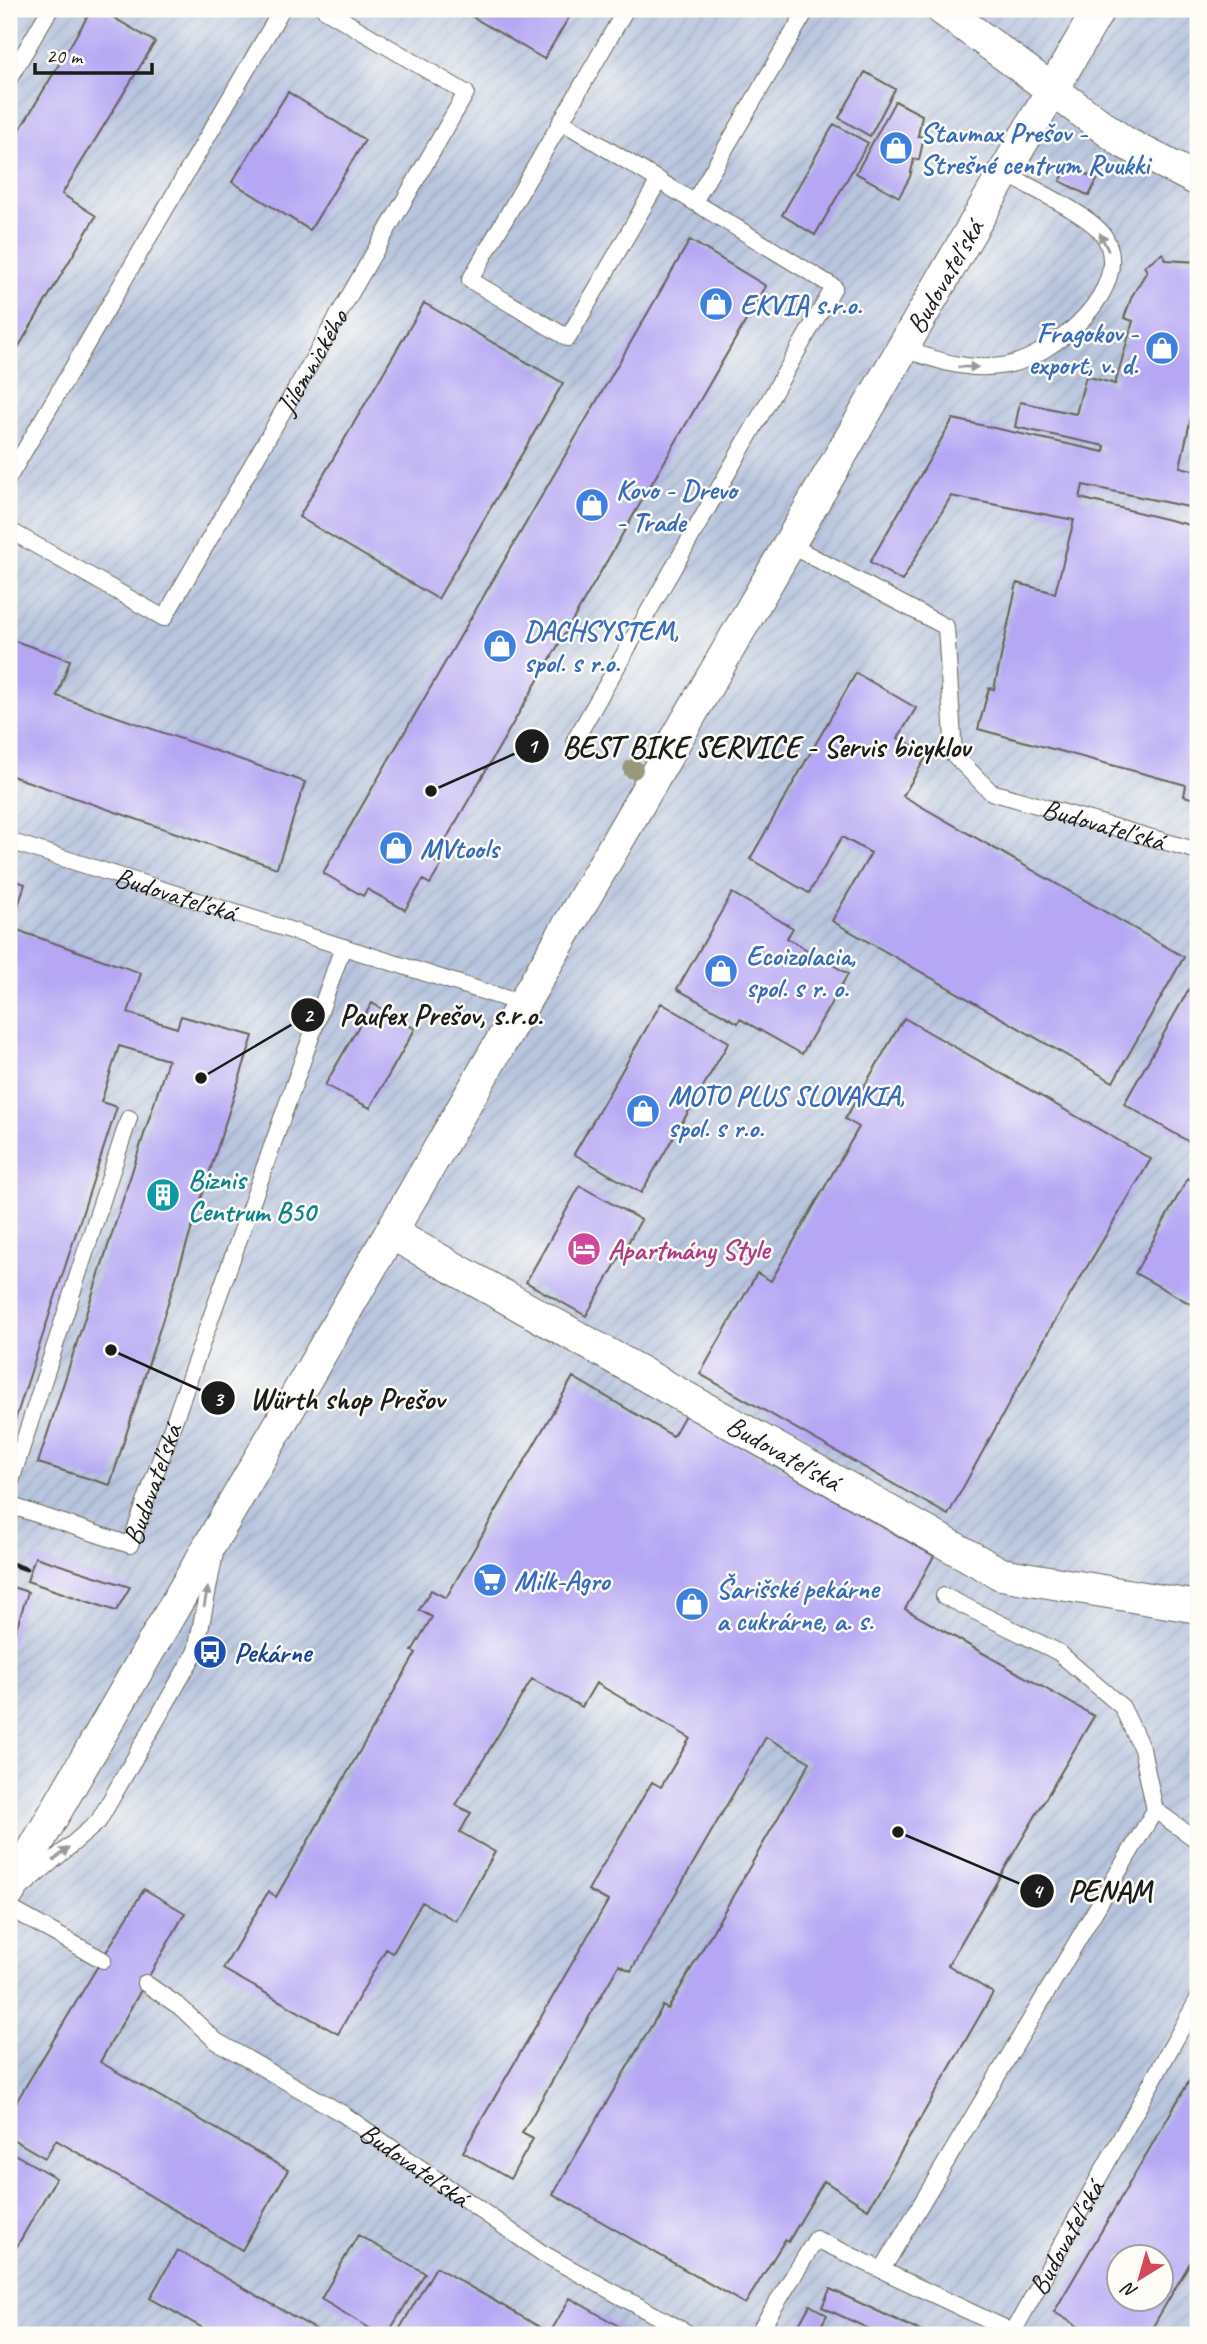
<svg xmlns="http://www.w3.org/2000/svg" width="1207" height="2344" font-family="Caveat,sans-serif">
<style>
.industrial{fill:url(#industrial-furrows);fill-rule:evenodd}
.building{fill:#b5a7f4;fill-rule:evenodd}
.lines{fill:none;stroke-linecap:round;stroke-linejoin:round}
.lane-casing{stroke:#666257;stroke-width:18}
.street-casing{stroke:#666257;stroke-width:34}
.lane{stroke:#fff;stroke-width:16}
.street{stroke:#fff;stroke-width:32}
.rail{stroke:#1c1c1c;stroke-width:5}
.tree{fill:#969a7a}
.oneway{fill:#999}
.labels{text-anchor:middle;stroke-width:5;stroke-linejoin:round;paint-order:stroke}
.shop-label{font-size:28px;font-weight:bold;fill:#366cbe;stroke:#fdfcf7;text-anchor:start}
.street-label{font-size:28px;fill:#1c1c1c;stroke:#fdfcf7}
.culture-label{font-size:28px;font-weight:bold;fill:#0d838f;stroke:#fdfcf7;text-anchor:start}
.hotel-label{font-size:28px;font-weight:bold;fill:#b23c85;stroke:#fdfcf7;text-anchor:start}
.transit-label{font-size:28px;font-weight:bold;fill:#164399;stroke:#fdfcf7;text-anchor:start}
.leader{fill:none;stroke:#1c1c1c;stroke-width:2.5}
.callout-dot{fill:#1c1c1c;stroke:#fdfcf7;stroke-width:2.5}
.mark-label{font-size:21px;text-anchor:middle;font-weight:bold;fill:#fff}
.callout-label{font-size:30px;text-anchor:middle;font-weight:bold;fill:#1c1c1c;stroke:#fdfcf7;stroke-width:5;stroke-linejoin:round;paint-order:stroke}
</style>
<defs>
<pattern id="industrial-furrows" width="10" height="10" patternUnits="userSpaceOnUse" patternTransform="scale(1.75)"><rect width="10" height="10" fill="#b8c5de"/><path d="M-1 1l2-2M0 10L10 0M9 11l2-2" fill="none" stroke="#9ea9be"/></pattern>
</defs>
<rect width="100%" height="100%" fill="#fdfcf7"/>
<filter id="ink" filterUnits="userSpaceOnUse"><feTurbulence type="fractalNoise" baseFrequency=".0143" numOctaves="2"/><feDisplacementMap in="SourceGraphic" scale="14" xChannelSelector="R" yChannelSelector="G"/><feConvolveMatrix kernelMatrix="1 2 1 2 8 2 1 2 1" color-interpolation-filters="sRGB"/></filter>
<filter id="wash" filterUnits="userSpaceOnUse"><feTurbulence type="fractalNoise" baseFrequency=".00686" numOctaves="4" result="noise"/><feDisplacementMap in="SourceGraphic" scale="28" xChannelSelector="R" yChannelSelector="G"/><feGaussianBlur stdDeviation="1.57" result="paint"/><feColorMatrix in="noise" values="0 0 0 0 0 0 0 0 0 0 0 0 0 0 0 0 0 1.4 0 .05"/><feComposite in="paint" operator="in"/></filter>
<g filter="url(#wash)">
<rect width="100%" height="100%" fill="#eee4c5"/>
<path class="industrial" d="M9 9H1198V2335H9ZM1120 2256H1162V2298H1120Z"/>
<g id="blocks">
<path class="building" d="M92 9H99L155 42 62 194 96 216 9 363V148Z
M459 9H574L544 59Z
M865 72 895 89 870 136 839 118Z
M288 92 365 140 310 230 232 182Z
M895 101 922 115 918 136 924 137 919 160 914 159 910 177 899 197 856 173Z
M834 124 868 143 815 235 782 215Z
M1069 165 1097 180 1089 196 1060 181Z
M690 240 766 286 449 834 434 861 441 866 430 884 423 880 405 910 367 889 363 896 323 873Z
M1163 253 1166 260 1198 262V409L1193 408 1180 467 1198 471V509L1083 485 1080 498 1198 527V800L1184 796 1186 785 978 729 989 688 994 689 1017 583 1055 593 1074 520 951 496 902 581 870 562 953 419 1104 452 1105 446 1015 427 1020 402 1076 414 1086 376 1115 384 1133 321 1124 318 1132 296 1147 271 1144 266Z
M424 303 563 383 438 599 299 517Z
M12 640 70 660 57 696 305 782 277 868 9 775V650Z
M856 673 916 708 898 738 928 754 903 796 1184 957 1113 1082 832 921 871 853 842 837 809 893 750 859Z
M9 878 25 884 11 928 141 973 128 1013 177 1028 181 1016 253 1036 110 1485 38 1463 168 1060 119 1046 101 1102 117 1107 9 1439Z
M732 893 793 928 787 938 848 974 802 1054 740 1019 738 1023 677 989Z
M1198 973V1147L1124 1104Z
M372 1003 415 1029 370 1108 325 1085Z
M661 1003 729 1042 641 1193 574 1154Z
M904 1018 1151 1159 1046 1336 948 1515 700 1374 757 1273 771 1281 859 1127 845 1119Z
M1188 1178 1198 1184V1308L1135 1273Z
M580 1186 641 1220 586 1316 526 1282Z
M573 1377 673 1436 685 1415 934 1556 905 1609 1094 1716 948 1965 993 1993 868 2209 824 2181 788 2242 785 2240 745 2304 553 2194 663 2006 668 2009 810 1762 766 1737 631 1971 619 1965 522 2133 533 2139 510 2179 463 2152 608 1901 588 1890 652 1782 661 1787 690 1738 596 1683 582 1707 532 1679 456 1805 471 1813 460 1832 495 1852 456 1921 422 1902 393 1953 386 1949 338 2034 223 1969 268 1892 276 1897 416 1653 412 1651 432 1617 419 1610 431 1590 446 1598Z
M35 1557 130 1587 116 1611 27 1581Z
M9 1586 28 1592 9 1651Z
M144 1889 185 1913 100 2062 288 2170 242 2250 56 2140 45 2158 9 2137V2114Z
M1198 2066V2249L1148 2335H1093L1054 2312ZM1120 2256H1162V2298H1120Z
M9 2151 56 2178 9 2260Z
M358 2235 425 2273 387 2335H381L321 2299Z
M177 2250 326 2335H215L150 2298Z
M436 2267 550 2333 570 2298 634 2335H396Z
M830 2289 929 2335H882L822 2307Z
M810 2305 827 2315 817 2333 800 2323Z"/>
</g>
</g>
<g filter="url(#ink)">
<use href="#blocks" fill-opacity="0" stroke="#666257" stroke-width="2"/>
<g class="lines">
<g class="lane-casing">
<g id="lane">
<path d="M626 9 470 280 568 338 659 180"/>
<path d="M9 79 50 9"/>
<path d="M561 121 834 287 575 740"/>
<path d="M694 202 807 9"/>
<path d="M903 349C939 361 969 372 1007 365 1053 356 1136 288 1104 236 1091 215 1029 187 1005 173"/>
<path d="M9 477 282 9"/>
<path id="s1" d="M9 530 164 618 466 93 324 9"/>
<path id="s2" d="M790 545 946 627 954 755 991 792 1198 851"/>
<path id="s3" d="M9 841 523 1004"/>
<path d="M9 1487 129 1118"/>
<path id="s4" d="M9 1505 130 1545 343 947"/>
<path d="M944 1596 1058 1652 1122 1707 1142 1749 1155 1810 1198 1841"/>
<path d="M9 1851 30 1857"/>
<path d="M21 1888 98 1822 196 1651 215 1553"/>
<path d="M9 1908 103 1960"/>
<path id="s5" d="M145 1983 180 2007 216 2041 343 2114 542 2253 691 2335"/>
<path d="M882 2270 1155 1810"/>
<path id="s6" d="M757 2335 816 2239 1013 2332 1198 1999"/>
</g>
</g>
<g class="street-casing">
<g id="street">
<path d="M942 9 1125 143 1198 180"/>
<path id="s7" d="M391 1233 1001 1574 1198 1607"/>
<path id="s8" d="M9 1892 1099 9"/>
</g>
</g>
<use href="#lane" class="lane"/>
<use href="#street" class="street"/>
<path class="rail" d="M9 1563 26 1569"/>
</g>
<circle class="tree" cx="633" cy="769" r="10"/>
<defs><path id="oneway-solid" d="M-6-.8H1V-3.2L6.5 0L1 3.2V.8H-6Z" transform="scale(1.75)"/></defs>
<g class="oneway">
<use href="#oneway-solid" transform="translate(1104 242) rotate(-116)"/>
<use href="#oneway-solid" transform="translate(968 367) rotate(1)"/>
<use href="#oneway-solid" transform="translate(206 1597) rotate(-79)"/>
<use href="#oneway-solid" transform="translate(61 1854) rotate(-40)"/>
</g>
</g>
<defs>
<g id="shop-disc" transform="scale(1.75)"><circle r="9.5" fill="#3f7fe0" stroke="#fdfcf7"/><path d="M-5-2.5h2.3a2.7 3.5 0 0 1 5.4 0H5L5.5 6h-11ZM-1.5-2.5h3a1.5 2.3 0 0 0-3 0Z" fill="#fff"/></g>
<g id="building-disc" transform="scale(1.75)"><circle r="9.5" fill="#0f9aa8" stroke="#fdfcf7"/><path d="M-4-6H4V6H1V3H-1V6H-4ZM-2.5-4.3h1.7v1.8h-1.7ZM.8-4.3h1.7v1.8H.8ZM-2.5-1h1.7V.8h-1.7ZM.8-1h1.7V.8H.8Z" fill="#fff"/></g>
<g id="hotel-disc" transform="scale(1.75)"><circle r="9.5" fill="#d1479c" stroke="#fdfcf7"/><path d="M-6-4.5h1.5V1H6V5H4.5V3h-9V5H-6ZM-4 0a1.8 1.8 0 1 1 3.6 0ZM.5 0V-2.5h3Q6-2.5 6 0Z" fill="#fff"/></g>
<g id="supermarket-disc" transform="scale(1.75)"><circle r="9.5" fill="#3f7fe0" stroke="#fdfcf7"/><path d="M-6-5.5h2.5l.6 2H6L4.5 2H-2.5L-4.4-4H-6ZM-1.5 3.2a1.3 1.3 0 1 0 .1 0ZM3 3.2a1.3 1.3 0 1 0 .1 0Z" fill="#fff"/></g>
<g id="bus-disc" transform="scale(1.75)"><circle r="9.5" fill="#1a4fb4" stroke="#fdfcf7"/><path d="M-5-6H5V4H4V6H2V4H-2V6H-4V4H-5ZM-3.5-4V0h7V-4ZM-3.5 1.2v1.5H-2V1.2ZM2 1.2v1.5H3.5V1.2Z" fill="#fff"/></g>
</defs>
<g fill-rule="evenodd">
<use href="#shop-disc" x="896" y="148"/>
<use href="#shop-disc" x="716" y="304"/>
<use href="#shop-disc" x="1162" y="348"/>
<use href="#shop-disc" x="592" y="505"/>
<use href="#shop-disc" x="500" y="646"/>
<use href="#shop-disc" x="396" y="848"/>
<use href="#shop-disc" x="721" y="971"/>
<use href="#shop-disc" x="643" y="1111"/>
<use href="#building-disc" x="163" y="1195"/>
<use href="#hotel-disc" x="584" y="1249"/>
<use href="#supermarket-disc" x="490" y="1580"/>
<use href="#shop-disc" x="692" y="1604"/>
<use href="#bus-disc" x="210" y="1652"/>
</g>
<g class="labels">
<g class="shop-label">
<text x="920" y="142">Stavmax Prešov -<tspan x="920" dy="32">Strešné centrum Ruukki</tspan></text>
<text x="740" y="314">EKVIA s.r.o.</text>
<text x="1138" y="342" text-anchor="end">Fragokov -<tspan x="1138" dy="32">export, v. d.</tspan></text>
<text x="616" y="499">Kovo - Drevo<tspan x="616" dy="32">- Trade</tspan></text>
<text x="524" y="640">DACHSYSTEM,<tspan x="524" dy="32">spol. s r.o.</tspan></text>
<text x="420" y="858">MVtools</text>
<text x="746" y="965">Ecoizolacia,<tspan x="746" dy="32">spol. s r. o.</tspan></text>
<text x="668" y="1105">MOTO PLUS SLOVAKIA,<tspan x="668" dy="32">spol. s r.o.</tspan></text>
<text x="514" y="1590">Milk-Agro</text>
<text x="716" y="1598">Šarišské pekárne<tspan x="716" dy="32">a cukrárne, a. s.</tspan></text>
</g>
<g class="street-label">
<text dy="10" stroke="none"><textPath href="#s8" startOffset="1867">Budovateľská</textPath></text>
<text dy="10" stroke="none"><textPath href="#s1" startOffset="474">Jilemnického</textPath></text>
<text dy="10" stroke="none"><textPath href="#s2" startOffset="474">Budovateľská</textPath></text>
<text dy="10" stroke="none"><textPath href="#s3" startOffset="175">Budovateľská</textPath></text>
<text dy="10" stroke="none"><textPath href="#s7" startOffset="450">Budovateľská</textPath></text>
<text dy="10" stroke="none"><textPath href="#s4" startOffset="192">Budovateľská</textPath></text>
<text dy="10" stroke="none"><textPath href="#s5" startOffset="326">Budovateľská</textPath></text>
<text dy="10" stroke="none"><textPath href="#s6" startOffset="439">Budovateľská</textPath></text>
</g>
<g class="culture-label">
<text x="188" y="1189">Biznis<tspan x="188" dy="32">Centrum B50</tspan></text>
</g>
<g class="hotel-label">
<text x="608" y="1259">Apartmány Style</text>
</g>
<g class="transit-label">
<text x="234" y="1662">Pekárne</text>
</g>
</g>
<path class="leader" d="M431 791L532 746M201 1078L308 1015M111 1350L218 1398M898 1832L1037 1891"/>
<g class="callout-dot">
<circle cx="431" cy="791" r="7"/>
<circle cx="201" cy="1078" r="7"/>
<circle cx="111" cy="1350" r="7"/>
<circle cx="898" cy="1832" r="7"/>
<circle cx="532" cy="746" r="18"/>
<circle cx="308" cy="1015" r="18"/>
<circle cx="218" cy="1398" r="18"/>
<circle cx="1037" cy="1891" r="18"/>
</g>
<g class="mark-label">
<text x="532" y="753">1</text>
<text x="308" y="1022">2</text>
<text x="218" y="1406">3</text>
<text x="1037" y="1898">4</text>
</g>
<g class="callout-label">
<text x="766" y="757">BEST BIKE SERVICE - Servis bicyklov</text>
<text x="441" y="1025">Paufex Prešov, s.r.o.</text>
<text x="347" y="1409">Würth shop Prešov</text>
<text x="1110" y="1901">PENAM</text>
</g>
<rect width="1207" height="2344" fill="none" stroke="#fdfcf7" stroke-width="35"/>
<g transform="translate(1140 2278) rotate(217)"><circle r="33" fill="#fdfcf7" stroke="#a3a29f" stroke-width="2"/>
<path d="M0-5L12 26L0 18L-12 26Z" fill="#d1495b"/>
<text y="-10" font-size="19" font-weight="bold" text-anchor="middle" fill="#1c1c1c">N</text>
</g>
<path d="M35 63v10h117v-10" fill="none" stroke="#1c1c1c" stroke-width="3.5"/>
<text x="46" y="63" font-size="21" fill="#1c1c1c" stroke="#fdfcf7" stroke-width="5" paint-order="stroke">20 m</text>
</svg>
